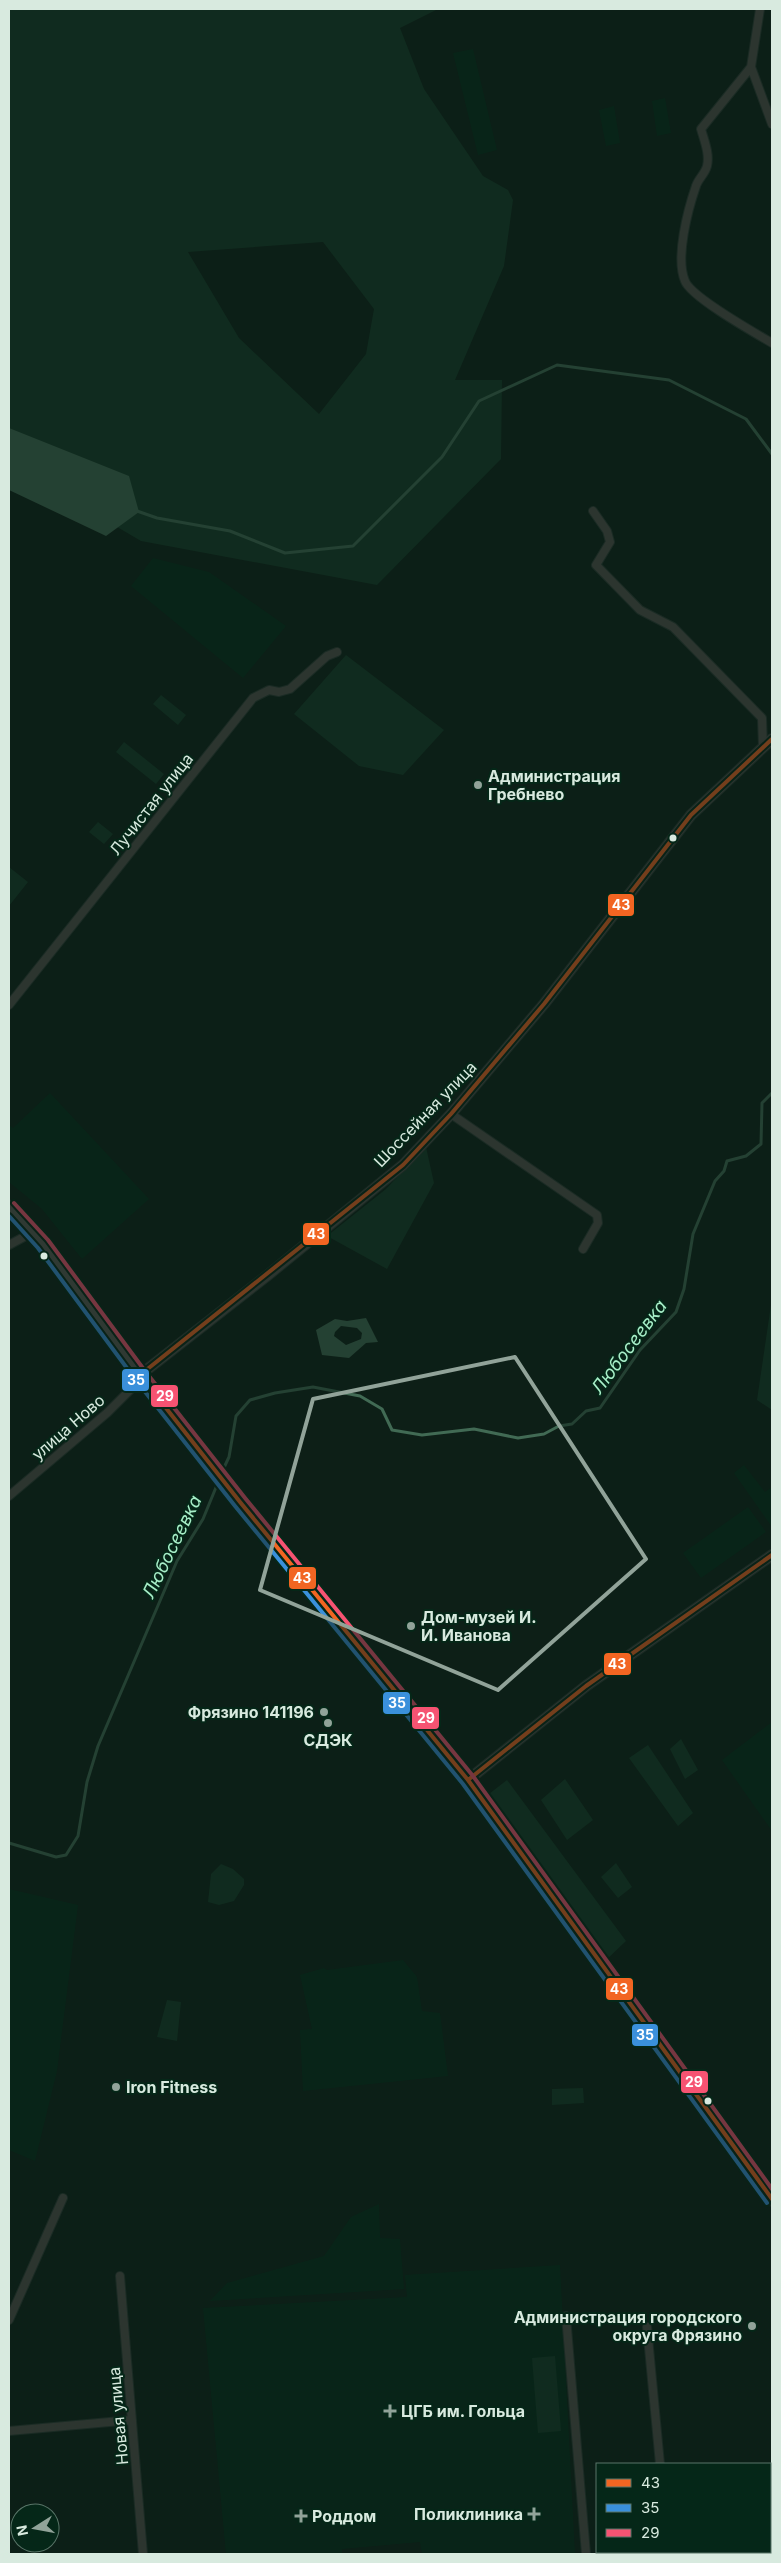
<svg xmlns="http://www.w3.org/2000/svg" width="781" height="2563" font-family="Inter,sans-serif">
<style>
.built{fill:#032c1a}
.green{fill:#143b28;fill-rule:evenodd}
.water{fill:#416a54;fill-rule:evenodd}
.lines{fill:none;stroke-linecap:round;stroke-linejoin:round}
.stream{stroke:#416a54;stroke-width:3}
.minor-casing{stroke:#2b3a33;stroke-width:10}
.tertiary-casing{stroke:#2b3a33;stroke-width:12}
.primary-casing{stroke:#2b3a33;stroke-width:15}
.minor{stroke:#52504d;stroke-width:8}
.tertiary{stroke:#52504d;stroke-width:10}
.primary{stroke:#5a5955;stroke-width:12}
.bus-1-casing{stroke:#052718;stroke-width:8}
.bus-2-casing{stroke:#052718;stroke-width:8}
.bus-3-casing{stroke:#052718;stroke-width:8}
.bus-1{stroke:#f26522;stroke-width:4}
.bus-2{stroke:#3a90db;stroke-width:4}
.bus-3{stroke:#f65372;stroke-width:4}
.marked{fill:none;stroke:#91a399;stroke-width:4;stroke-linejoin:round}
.poi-dot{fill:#91a399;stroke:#052718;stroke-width:2}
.bus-dot{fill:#d8eadf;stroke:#052718;stroke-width:2}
.labels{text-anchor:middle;stroke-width:4;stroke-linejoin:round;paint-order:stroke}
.poi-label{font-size:16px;font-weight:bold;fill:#d8eadf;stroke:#052718;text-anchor:start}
.street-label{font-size:16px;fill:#d8eadf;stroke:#052718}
.water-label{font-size:18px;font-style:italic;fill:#a7efc8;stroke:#052718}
.line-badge{stroke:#052718;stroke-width:2}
.badge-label{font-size:14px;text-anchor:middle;font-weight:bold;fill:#fff}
</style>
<rect width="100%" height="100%" fill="#0d1f17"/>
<path class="built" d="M473 49 497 150 478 155 453 53Z
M665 98 671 133 657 136 652 101Z
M614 106 620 143 606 146 599 110Z
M153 558 209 572 286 626 243 678 131 586Z
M50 1093 149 1199 82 1259 42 1209 9 1182V1125L13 1128Z
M744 1465 765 1492 772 1487V1527L734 1473Z
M748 1507 766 1532 701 1578 683 1553Z
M772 1722V1831L722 1760Z
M9 1889 78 1905 57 2071 35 2161 9 2150Z
M403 1960 417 1977 422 2011 440 2013 448 2076 303 2091 300 2030 312 2029 300 1975 324 1968 327 1970Z
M379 2204 380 2238 400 2239 404 2289 210 2301 227 2283 324 2256 351 2217Z
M560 2265 575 2554H422L420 2542 342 2549V2554H226L203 2308 407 2297 405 2275Z"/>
<path class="green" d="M9 9H438L400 28 424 89 483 176 508 190 513 200 504 266 455 380H502L501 459 377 585 141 541 56 491 9 454ZM323 242 374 309 366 354 319 414 239 338 188 252Z
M346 655 444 730 403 775 359 766 294 714Z
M161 695 186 715 178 725 153 704Z
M124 742 164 774 156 784 116 752Z
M98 822 113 834 104 844 89 832Z
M9 867 28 882 9 906Z
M426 1147 434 1183 387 1269 327 1236 386 1189Z
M772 1298V1410L757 1400Z
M681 1739 698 1770 685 1779 670 1749Z
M648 1745 693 1813 678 1826 629 1758Z
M565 1779 593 1820 567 1840 541 1800Z
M507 1780 626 1941 604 1962 485 1797Z
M616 1863 632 1887 618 1898 601 1877Z
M221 1864 233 1869 244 1879V1885L234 1901 219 1905 208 1902 211 1874Z
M167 2000 181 2002 177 2041 157 2037Z
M583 2088 584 2103 552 2105V2089Z
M555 2356 561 2431 538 2433 532 2358Z"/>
<path class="water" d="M9 428 129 476 139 512 106 536 9 490Z
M366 1318 378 1342 366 1343 349 1358 322 1355 316 1330 335 1319 347 1321ZM341 1326 357 1328 362 1333 361 1339 346 1345 334 1336 335 1332Z"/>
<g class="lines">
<path class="stream" d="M137 511 157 518 230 531 285 553 353 546 442 457 479 401 557 365 669 380 746 419 772 454
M221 1474 229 1457 236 1416 250 1400 275 1393 313 1387 360 1396 382 1409 392 1430 422 1435 474 1429 518 1438 544 1434 559 1426 572 1424 586 1411 600 1408 640 1350 676 1312 684 1289 693 1234 715 1181 724 1171 727 1161 746 1156 761 1144 762 1103 772 1093
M9 1843 56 1857 66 1855 78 1836 87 1782 98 1746 177 1561 203 1519 219 1480"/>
<g class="minor-casing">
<path id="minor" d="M760 9 751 67 772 124
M751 67 701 129C704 140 710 154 707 166 705 174 698 179 696 186 688 209 675 258 685 281 691 297 755 333 772 343
M593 511 607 531 610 542 596 565 640 610 673 627 762 718 763 747
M9 1005 253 698 269 690 279 692 290 689 327 656 337 652
M451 1114 597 1215 598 1223 583 1249
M9 1245 33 1232
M9 1496 107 1413 132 1388 140 1375
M120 2276 143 2554
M566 2316 586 2554
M9 2320 63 2198
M647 2327 660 2464
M9 2431 132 2420
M668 2552V2554"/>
</g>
<g class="tertiary-casing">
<path id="tertiary" d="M140 1375 268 1275 403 1165 451 1114 544 1004 691 815 772 739
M468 1780 586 1686 772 1555"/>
</g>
<g class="primary-casing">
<path id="primary" d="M9 1207 43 1244 140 1375 240 1502 468 1780 772 2199"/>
</g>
<use href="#minor" class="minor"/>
<use href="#tertiary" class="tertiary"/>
<use href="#primary" class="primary"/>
<g class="bus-1-casing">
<path id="bus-1" d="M140 1375 240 1502 468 1780 772 2199
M140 1375 403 1165 451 1114 544 1004 691 815 772 739
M468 1780 586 1686 772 1555"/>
</g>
<g class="bus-2-casing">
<path id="bus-2" d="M9 1216 38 1248 135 1379 235 1506 463 1784 767 2203"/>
</g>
<g class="bus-3-casing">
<path id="bus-3" d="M14 1203 48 1240 145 1371 245 1498 473 1776 772 2189"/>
</g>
<use href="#bus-1" class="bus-1"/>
<use href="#bus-2" class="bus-2"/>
<use href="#bus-3" class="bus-3"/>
</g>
<path d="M0 0H781V2563H0ZM515 1357 646 1559 498 1690 260 1590 313 1399Z" fill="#0d1f17" fill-opacity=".55" fill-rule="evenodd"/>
<path class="marked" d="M515 1357 646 1559 498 1690 260 1590 313 1399Z"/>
<g class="poi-dot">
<circle cx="478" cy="785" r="5"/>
<circle cx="411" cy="1626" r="5"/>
<circle cx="324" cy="1712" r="5"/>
<circle cx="328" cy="1723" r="5"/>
<circle cx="116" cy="2087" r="5"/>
<circle cx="752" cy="2326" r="5"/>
<path d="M387.5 2403.5h5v5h5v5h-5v5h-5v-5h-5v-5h5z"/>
<path d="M531.5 2506.5h5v5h5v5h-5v5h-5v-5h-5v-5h5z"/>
<path d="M298.5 2508.5h5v5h5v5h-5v5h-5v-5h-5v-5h5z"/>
</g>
<g class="bus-dot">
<circle cx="673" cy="838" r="4.5"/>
<circle cx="44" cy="1256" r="4.5"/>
<circle cx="708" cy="2101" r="4.5"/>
</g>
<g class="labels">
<g class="poi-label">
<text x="488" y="782">Администрация<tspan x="488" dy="18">Гребнево</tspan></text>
<text x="421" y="1623">Дом-музей И.<tspan x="421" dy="18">И. Иванова</tspan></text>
<text x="314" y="1718" text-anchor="end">Фрязино 141196</text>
<text x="328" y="1746" text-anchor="middle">СДЭК</text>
<text x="126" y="2093">Iron Fitness</text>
<text x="742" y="2323" text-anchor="end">Администрация городского<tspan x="742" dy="18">округа Фрязино</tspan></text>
<text x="401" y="2417">ЦГБ им. Гольца</text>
<text x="523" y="2520" text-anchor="end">Поликлиника</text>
<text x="312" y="2522">Роддом</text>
</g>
<g class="street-label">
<text transform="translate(151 804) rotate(-52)" y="6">Лучистая улица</text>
<text transform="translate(425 1114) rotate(-46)" y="6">Шоссейная улица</text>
<text transform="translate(68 1427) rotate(-41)" y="6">улица Ново</text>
<text transform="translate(118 2416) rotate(-95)" y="6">Новая улица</text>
</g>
<g class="water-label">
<text transform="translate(629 1347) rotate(-53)" y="6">Любосеевка</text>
<text transform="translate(172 1547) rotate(-64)" y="6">Любосеевка</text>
</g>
</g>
<g class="line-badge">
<rect x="607" y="893" width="28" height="24" rx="5" fill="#f26522"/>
<rect x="302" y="1222" width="28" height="24" rx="5" fill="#f26522"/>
<rect x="121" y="1368" width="29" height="24" rx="5" fill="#3a90db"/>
<rect x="150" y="1384" width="29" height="24" rx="5" fill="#f65372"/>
<rect x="288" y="1566" width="29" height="24" rx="5" fill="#f26522"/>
<rect x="603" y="1652" width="29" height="24" rx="5" fill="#f26522"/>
<rect x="382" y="1691" width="29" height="24" rx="5" fill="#3a90db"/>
<rect x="411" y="1706" width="29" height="24" rx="5" fill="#f65372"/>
<rect x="605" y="1977" width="29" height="24" rx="5" fill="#f26522"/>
<rect x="631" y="2023" width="28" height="24" rx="5" fill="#3a90db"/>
<rect x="680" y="2070" width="29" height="24" rx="5" fill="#f65372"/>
</g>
<g class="badge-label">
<text x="621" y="910">43</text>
<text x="316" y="1239">43</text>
<text x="136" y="1385">35</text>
<text x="165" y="1401">29</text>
<text x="302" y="1583">43</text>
<text x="617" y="1669">43</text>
<text x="397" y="1708">35</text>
<text x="426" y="1723">29</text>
<text x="619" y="1994">43</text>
<text x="645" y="2040">35</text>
<text x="694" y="2087">29</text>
</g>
<rect width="781" height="2563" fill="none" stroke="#d8eadf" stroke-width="20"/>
<rect x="596" y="2463" width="175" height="90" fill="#052718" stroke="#597568"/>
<rect x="606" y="2479" width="25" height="8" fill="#f26522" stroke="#597568"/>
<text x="641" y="2488" font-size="15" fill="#d8eadf">43</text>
<rect x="606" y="2504" width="25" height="8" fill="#3a90db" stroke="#597568"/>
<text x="641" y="2513" font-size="15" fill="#d8eadf">35</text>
<rect x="606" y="2529" width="25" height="8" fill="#f65372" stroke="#597568"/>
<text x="641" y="2538" font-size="15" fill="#d8eadf">29</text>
<g transform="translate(35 2528) rotate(259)"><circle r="24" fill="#052718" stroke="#597568"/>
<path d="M0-4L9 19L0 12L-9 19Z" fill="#91a399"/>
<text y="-8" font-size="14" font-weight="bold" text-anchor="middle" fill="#d8eadf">N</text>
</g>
</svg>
